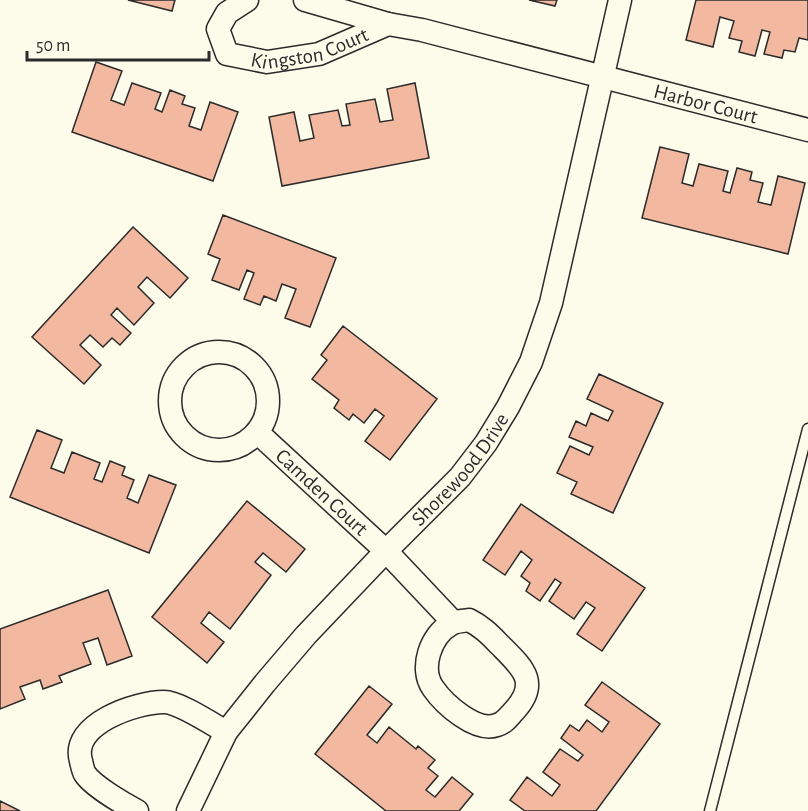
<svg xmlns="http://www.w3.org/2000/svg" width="808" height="811" font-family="'Alegreya Sans',sans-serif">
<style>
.building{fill:#f2b8a0;stroke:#2b2b2b;stroke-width:1.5}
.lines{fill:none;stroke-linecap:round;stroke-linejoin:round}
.lane-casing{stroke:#2b2b2b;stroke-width:13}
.street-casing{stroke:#2b2b2b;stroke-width:25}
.lane{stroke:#fdfbea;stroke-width:10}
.street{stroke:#fdfbea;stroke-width:22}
.labels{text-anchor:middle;stroke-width:4.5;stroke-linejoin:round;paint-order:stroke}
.street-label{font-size:21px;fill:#2b2b2b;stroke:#fdfbea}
</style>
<rect width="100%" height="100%" fill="#fdfbea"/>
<path class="building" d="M128 0H175L172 11Z
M529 0H557L555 6Z
M696 0H808V40L799 38 795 52 784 50 782 58 764 54 770 32 762 30 755 56 739 52 742 41 729 38 734 21 720 17 713 47 686 40Z
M96 62 122 71 111 100 124 105 132 83 161 93 155 109 162 112 170 90 185 96 182 104 195 108 189 126 201 130 210 102 238 112 213 181 72 132Z
M415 83 429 158 282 186 269 117 294 112 300 141 314 138 309 115 338 110 342 126 350 125 346 104 375 99 380 122 393 120 387 89Z
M660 147 689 154 682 183 693 186 699 164 728 171 723 191 730 193 737 168 752 172 750 180 763 183 758 202 771 205 778 176 805 183 788 254 642 218Z
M223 215 336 258 310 327 285 318 296 289 282 284 276 301 264 296 260 305 244 299 254 273 247 270 239 290 212 280 220 259 208 254Z
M133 227 188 278 170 298 147 277 138 287 154 303 134 325 117 308 111 315 131 333 120 345 112 338 103 347 90 335 80 345 101 365 84 384 32 337Z
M343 326 437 399 390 460 365 441 384 416 375 409 364 423 353 414 349 420 334 408 339 400 312 379 327 360 321 355Z
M599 374 663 403 613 513 571 494 577 482 557 473 570 446 589 455 593 447 569 437 576 421 586 426 591 413 608 421 613 411 587 399Z
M37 430 62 440 51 468 64 473 72 452 100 463 94 479 102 482 110 461 125 467 122 475 134 480 127 498 138 503 149 475 176 485 149 553 10 497Z
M247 501 305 549 286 572 263 553 255 562 271 575 230 629 209 612 201 623 224 642 207 663 152 617Z
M521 504 645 588 602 651 577 634 595 608 586 602 574 619 549 601 561 583 555 579 540 601 526 591 530 583 521 576 532 560 521 551 505 575 483 560Z
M108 590 132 656 107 665 98 638 83 643 91 664 59 676 62 682 43 689 40 680 20 687 25 699 0 709V629Z
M602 682 660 724 596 811H525L510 800 527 777 552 796 560 785 543 772 560 749 578 761 583 755 561 738 570 725 579 731 587 720 602 732 609 722 585 705Z
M369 686 392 704 367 735 377 743 389 727 416 749 418 746 435 760 428 768 438 776 426 790 435 797 452 777 473 794 459 811H386L315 754Z
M0 801 20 811H0Z"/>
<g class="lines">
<g class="lane-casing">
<path id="lane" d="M710 811 808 429"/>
</g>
<g class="street-casing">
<g id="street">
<path id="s1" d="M247 0 227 13 218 29 227 54 267 62 319 54 388 24"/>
<path id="s2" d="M305 0 388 24 422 30 808 130"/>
<circle cx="219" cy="401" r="49"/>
<path id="s3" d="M258 433 386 551 453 622"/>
<path d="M469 620C483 627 491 636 501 646 523 668 540 683 514 711 509 716 505 723 497 725 476 733 444 704 433 688 419 668 431 635 451 624 456 621 464 621 469 620Z"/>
<path d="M137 811C124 804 93 786 85 774 83 771 82 765 81 761 70 724 136 702 164 702 179 702 212 724 226 732"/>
<path id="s4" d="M188 811 226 732 265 683 306 635 386 551 460 477 486 443 508 407 531 362 551 303 620 0"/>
</g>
</g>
<use href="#lane" class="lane"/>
<use href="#street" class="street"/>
</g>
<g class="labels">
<g class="street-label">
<text dy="7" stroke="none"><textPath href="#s1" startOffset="154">Kingston Court</textPath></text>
<text dy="7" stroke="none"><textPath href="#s2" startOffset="414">Harbor Court</textPath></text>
<text dy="7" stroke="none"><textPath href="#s4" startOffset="440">Shorewood Drive</textPath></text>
<text dy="7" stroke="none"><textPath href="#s3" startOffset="87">Camden Court</textPath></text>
</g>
</g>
<path d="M27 51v9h182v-9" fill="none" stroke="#2b2b2b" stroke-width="3"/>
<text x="36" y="51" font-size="18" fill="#2b2b2b" stroke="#fdfbea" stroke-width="4.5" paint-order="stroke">50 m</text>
</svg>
